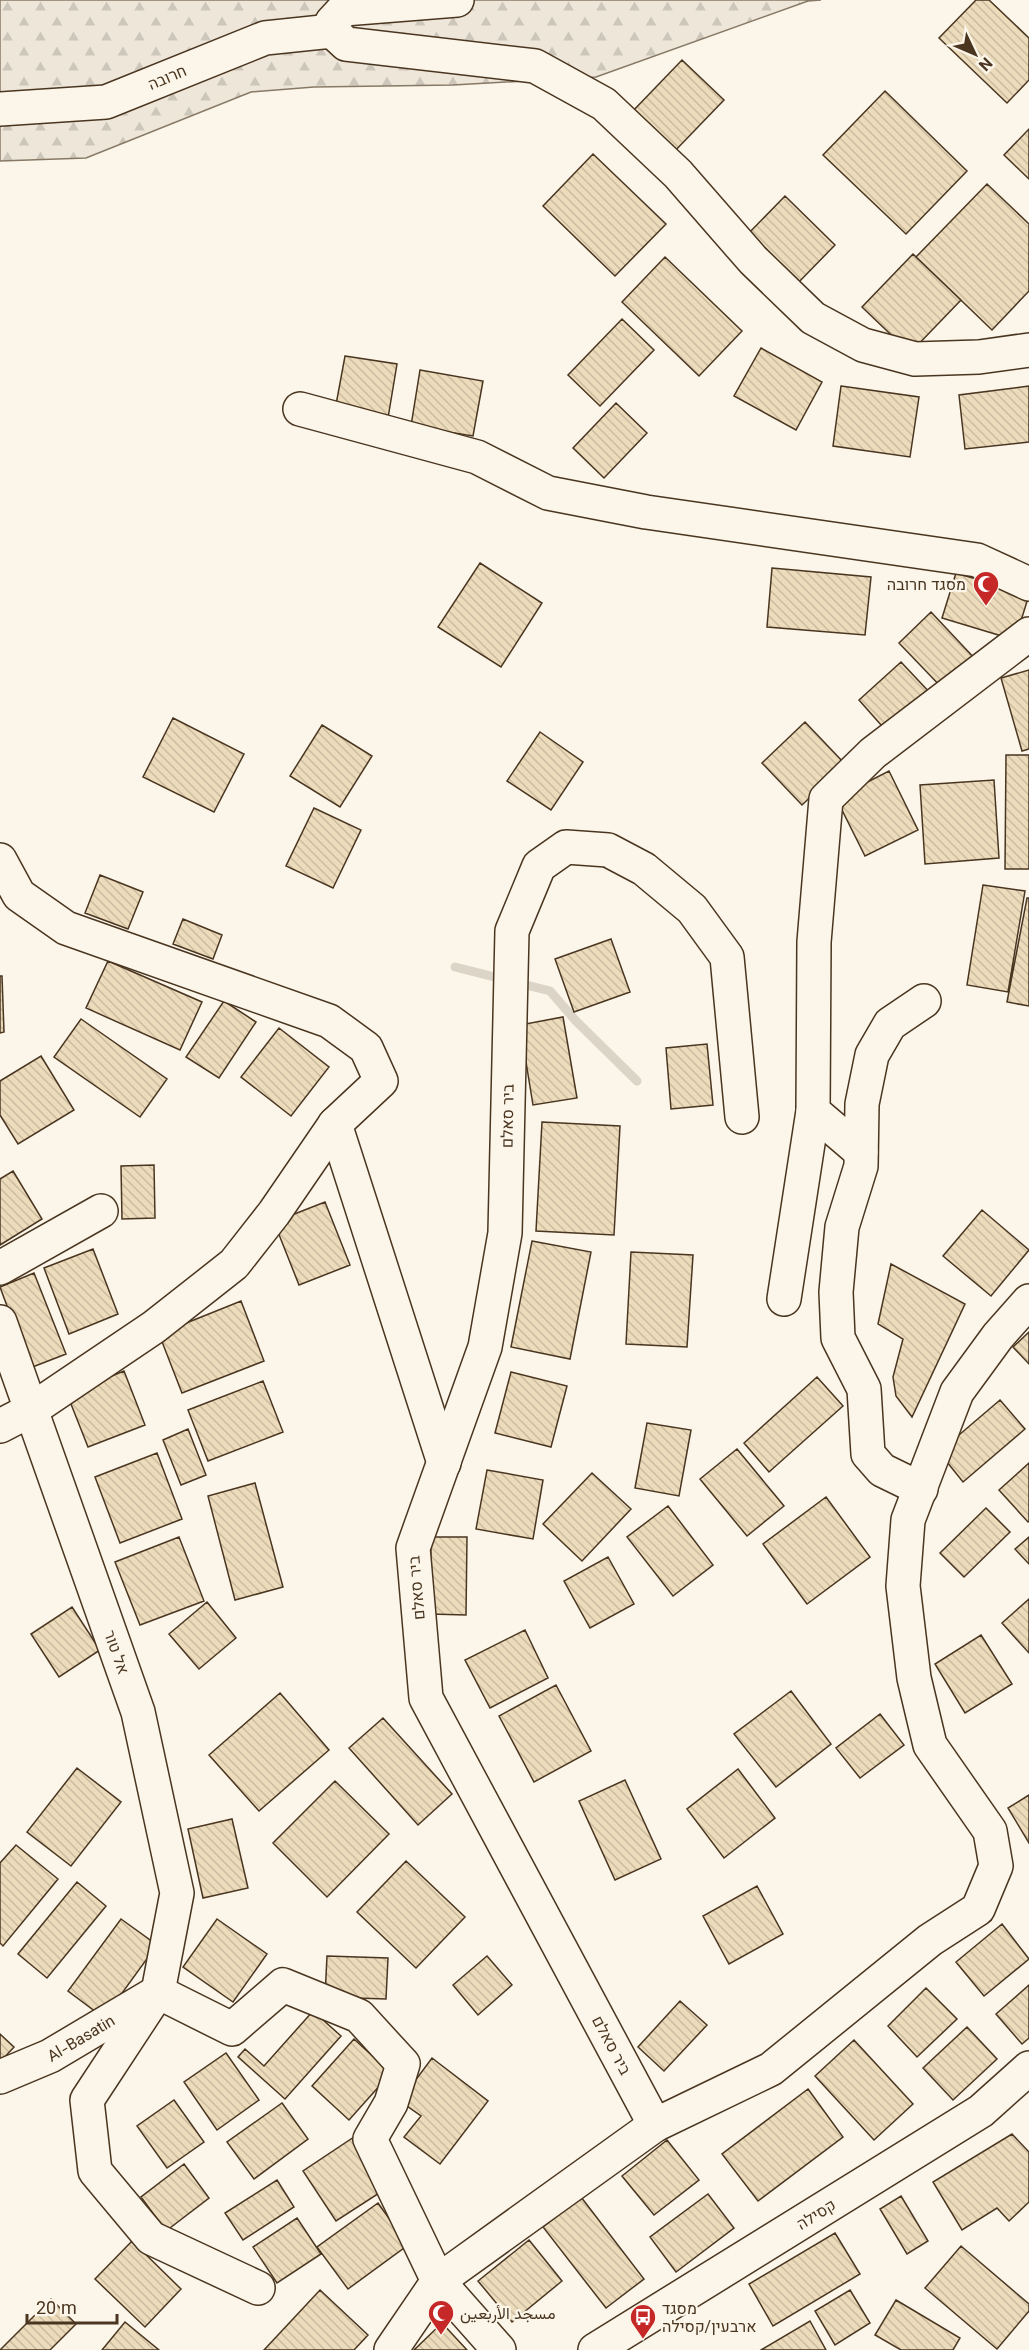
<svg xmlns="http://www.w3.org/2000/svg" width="1029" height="2350" font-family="Georgia,Vazirmatn,Heebo,serif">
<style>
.forest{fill:url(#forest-firs);stroke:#887966;stroke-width:1.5}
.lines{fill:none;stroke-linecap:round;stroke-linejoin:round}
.stream{stroke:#dcd4c6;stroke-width:9}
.building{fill:url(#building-back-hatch);stroke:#4a3520;stroke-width:1.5}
.minor-casing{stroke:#4a3520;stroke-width:36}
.minor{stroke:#fbf6e9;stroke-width:33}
.labels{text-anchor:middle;stroke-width:4.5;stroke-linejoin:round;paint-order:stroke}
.street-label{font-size:16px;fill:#4a3520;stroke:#fbf6e9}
.poi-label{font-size:16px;fill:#4a3520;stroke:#fbf6e9;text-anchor:start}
</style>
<defs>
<pattern id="forest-firs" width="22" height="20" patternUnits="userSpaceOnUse" patternTransform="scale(1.5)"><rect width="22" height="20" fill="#ede6d9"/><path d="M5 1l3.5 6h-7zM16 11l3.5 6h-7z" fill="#cdc6ba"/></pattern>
<pattern id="building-back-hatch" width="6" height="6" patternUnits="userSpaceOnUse" patternTransform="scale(1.5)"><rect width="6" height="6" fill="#ecdcbc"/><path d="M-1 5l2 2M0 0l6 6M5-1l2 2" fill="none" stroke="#ccbda1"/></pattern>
</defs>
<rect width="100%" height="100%" fill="#fbf6e9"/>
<path class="forest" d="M0 0H821L808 1 596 77 453 85 314 87 251 92 86 158 0 161Z"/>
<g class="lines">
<path class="stream" d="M455 967 550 991 576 1021 637 1081"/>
</g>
<path class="building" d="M976 0H989L1029 38V80L1007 103 939 38Z
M682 60 724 100 671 155 630 114Z
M885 91 967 171 906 234 823 155Z
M1029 129V179L1004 155Z
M593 154 666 224 615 276 543 206Z
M987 184 1029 224V291L992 330 916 257Z
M785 196 835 245 796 285 746 236Z
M913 254 961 300 910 353 862 307Z
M665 257 742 331 699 376 622 302Z
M622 319 654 350 600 406 568 375Z
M761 348 822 382 796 430 734 396Z
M345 356 397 364 388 418 335 410Z
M420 370 483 381 473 436 411 426Z
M841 386 919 397 910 457 833 446Z
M1029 386V442L965 449 959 395Z
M616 403 647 433 604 478 573 448Z
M480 563 542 603 501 667 438 627Z
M772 568 871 577 865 635 767 627Z
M956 573 1029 595 1015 640 942 618Z
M931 612 977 661 945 691 899 643Z
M901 662 932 695 889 734 859 700Z
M1029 670V749L1022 751 1001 678Z
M173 718 244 754 214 812 143 777Z
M805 722 845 764 802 805 762 763Z
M322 725 372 756 340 807 290 776Z
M540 732 583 762 551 810 507 781Z
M1006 755H1029V869H1005Z
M889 771 918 830 865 856 836 798Z
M994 780 999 858 925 864 920 785Z
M314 808 361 830 333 888 286 866Z
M100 875 143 892 128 929 85 913Z
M983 885 1025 891 1008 992 967 985Z
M1027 898H1029V1006L1007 1002Z
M183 919 222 935 213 959 173 944Z
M611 939 630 992 574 1012 555 959Z
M108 961 202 1002 180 1050 86 1008Z
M0 976H2L4 1032 0 1033Z
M224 1001 256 1022 219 1078 186 1057Z
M563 1017 577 1098 533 1105 520 1025Z
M81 1019 167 1079 140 1117 54 1057Z
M279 1028 329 1067 291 1116 241 1077Z
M707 1044 713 1105 671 1109 666 1048Z
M41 1056 74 1110 18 1144 0 1115V1081Z
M542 1122 620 1126 614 1235 536 1231Z
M154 1165 155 1218 122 1219 121 1166Z
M13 1171 42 1219 0 1245V1179Z
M325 1202 350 1265 299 1285 274 1222Z
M982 1210 1029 1250 991 1296 943 1256Z
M532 1241 591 1252 570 1359 511 1347Z
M93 1249 118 1314 69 1334 44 1268Z
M631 1252 693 1255 687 1347 626 1344Z
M891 1264 965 1304 912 1417 896 1396 893 1377 903 1339 878 1324Z
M34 1273 66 1354 30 1368 0 1287Z
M241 1301 264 1361 182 1393 159 1334Z
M1029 1332V1364L1013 1347Z
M124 1371 145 1425 88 1447 67 1394Z
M511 1372 567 1386 551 1447 495 1433Z
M817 1377 843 1406 769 1472 744 1443Z
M263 1381 283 1432 208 1461 188 1410Z
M1000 1400 1025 1429 963 1482 939 1452Z
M647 1423 691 1430 679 1496 635 1488Z
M188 1429 206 1475 181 1485 163 1440Z
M737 1449 784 1506 747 1536 700 1479Z
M157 1453 182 1519 120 1543 95 1477Z
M1029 1463V1521L1028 1522 999 1490Z
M487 1470 543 1480 533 1539 476 1529Z
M592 1473 631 1509 582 1561 543 1524Z
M255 1483 283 1587 235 1600 208 1496Z
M826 1497 870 1557 807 1604 763 1544Z
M668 1506 713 1565 673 1596 627 1537Z
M986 1508 1010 1532 964 1577 940 1553Z
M179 1537 204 1601 140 1625 115 1562Z
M431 1537H467L466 1615 430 1614Z
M1029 1537V1564L1015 1549Z
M608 1557 634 1604 590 1628 564 1581Z
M1029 1599V1653L1002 1623Z
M207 1602 236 1638 199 1669 169 1634Z
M72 1607 100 1650 59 1677 31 1634Z
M525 1630 548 1678 490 1708 465 1660Z
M981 1635 1012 1684 965 1713 935 1664Z
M556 1685 591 1751 534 1782 499 1716Z
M791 1691 831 1744 776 1787 734 1734Z
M280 1693 329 1750 259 1811 209 1755Z
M880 1714 904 1745 860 1778 836 1748Z
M383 1718 452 1794 418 1825 349 1748Z
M77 1768 121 1802 71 1866 27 1832Z
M738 1769 775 1818 724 1858 687 1809Z
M625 1780 661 1859 615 1880 579 1801Z
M335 1781 389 1834 327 1897 273 1843Z
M1029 1795V1843L1008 1808Z
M232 1819 248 1888 203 1898 188 1829Z
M16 1845 58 1879 3 1946 0 1943V1863Z
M406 1861 465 1917 416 1968 357 1912Z
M77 1882 106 1906 47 1978 18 1954Z
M757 1886 783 1934 729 1964 703 1916Z
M121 1919 157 1945 104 2018 68 1991Z
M217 1919 267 1954 233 2002 183 1967Z
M1002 1924 1029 1959 984 1996 956 1962Z
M327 1956 388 1958 386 1999 325 1997Z
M487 1956 512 1985 478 2015 453 1985Z
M1029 1985V2038L1022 2044 996 2014Z
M926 1988 957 2019 917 2057 888 2026Z
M680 2001 707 2025 664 2071 638 2047Z
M313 2011 341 2036 285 2099 238 2057 245 2049 264 2066Z
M967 2027 997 2059 953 2100 923 2068Z
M0 2034 14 2047 0 2062Z
M354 2039 391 2073 349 2120 312 2086Z
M854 2040 913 2104 874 2140 815 2076Z
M226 2053 259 2100 217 2130 184 2082Z
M432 2058 488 2101 440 2164 404 2137 421 2116 400 2101Z
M808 2089 843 2137 758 2201 722 2154Z
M174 2100 204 2142 167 2168 137 2126Z
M282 2103 308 2139 254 2179 227 2142Z
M1012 2134 1029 2152V2202L1009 2221 997 2208 962 2230 933 2182Z
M354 2137 387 2188 336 2221 303 2171Z
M667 2140 699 2180 654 2215 622 2176Z
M184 2164 209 2198 166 2231 141 2197Z
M277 2180 294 2207 243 2240 225 2213Z
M708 2194 734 2228 676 2272 650 2237Z
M901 2196 928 2241 907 2254 880 2209Z
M581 2197 644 2279 606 2308 543 2227Z
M378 2203 408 2245 348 2289 317 2247Z
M297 2218 321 2254 277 2283 253 2247Z
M835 2233 860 2274 773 2326 749 2284Z
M529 2240 562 2281 512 2322 478 2281Z
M132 2241 181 2289 145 2327 95 2279Z
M961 2246 1029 2304V2311L997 2349 925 2288Z
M320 2290 368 2335 354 2350H264Z
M850 2290 870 2323 835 2345 815 2311Z
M51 2299 76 2324 50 2350H0Z
M896 2300 960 2338 953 2350H901L875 2335Z
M810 2321 826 2350H761Z
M125 2322 159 2350H102Z
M442 2323 467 2350H414Z"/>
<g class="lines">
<g class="minor-casing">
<g id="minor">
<path d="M457 0 344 9 332 22V31L346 44 535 66 604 104 678 174 753 260 813 318 863 345 915 359 979 357 1029 350"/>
<path d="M0 109 106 102 265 38 332 31"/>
<path d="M300 409 477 457 548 493 646 512 977 560 1029 584"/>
<path d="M0 860 19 895 66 928 329 1021 366 1048 381 1081 335 1124 444 1463"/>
<path d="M861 1152 813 1111 814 942 826 799 873 753 1029 634"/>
<path d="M0 1268 101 1211"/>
<path d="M784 1299 813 1111"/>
<path d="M0 1322 138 1712 177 1893 158 1992 87 2100 95 2171 151 2238 258 2288"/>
<path d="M0 1426 31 1410 154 1327 234 1264 274 1213 335 1124"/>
<path d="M921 1489 882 1470 868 1454 864 1389 838 1338 836 1292 842 1227 861 1166 862 1104 872 1055 890 1024 924 1001"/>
<path d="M158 1992 232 2029 283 1985 359 2016 403 2064 391 2103 370 2139 438 2281 391 2350"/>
<path id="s1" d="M0 2077 50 2056 151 1996"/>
<path d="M655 2125 426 1698 413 1548 485 1347 505 1233 512 931 539 866 566 847 608 850 644 869 692 909 727 957 742 1117"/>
<path d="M499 2350 438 2281 655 2125 771 2069 930 1940 978 1909 996 1866 990 1831 930 1745 914 1678 903 1586 908 1520 957 1392 998 1336 1029 1301"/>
<path d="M595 2350 981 2111 1029 2068"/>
</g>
</g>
<use href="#minor" class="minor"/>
</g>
<defs>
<g id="mosque-pin" transform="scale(1.35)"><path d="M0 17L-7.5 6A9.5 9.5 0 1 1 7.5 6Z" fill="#c62828" stroke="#fbf6e9"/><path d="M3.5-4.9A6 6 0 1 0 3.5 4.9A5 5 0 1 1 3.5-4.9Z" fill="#fff"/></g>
<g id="bus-pin" transform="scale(1.35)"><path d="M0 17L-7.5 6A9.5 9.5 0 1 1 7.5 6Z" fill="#c62828" stroke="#fbf6e9"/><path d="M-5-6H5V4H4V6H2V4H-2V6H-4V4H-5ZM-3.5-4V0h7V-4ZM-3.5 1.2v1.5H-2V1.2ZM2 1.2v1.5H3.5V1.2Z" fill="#fff"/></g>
</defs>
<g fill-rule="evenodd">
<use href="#mosque-pin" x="986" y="584"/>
<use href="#mosque-pin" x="441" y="2313"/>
<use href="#bus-pin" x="643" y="2317"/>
</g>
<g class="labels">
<g class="street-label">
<text transform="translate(167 77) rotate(-23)" y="6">חרובה</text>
<text transform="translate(507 1116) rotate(-89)" y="6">ביר סאלם</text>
<text transform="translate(416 1588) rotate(-95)" y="6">ביר סאלם</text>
<text transform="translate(117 1652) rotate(70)" y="6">אל טור</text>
<text dy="6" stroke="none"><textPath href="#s1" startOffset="90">Al-Basatin</textPath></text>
<text transform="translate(612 2045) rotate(62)" y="6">ביר סאלם</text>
<text transform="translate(816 2214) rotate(-32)" y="6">קסילה</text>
</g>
<g class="poi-label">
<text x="966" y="590" text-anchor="end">מסגד חרובה</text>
<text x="662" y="2314">מסגד<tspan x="662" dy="18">ארבעין/קסילה</tspan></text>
<text x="460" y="2319">مسجد الأربعين</text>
</g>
</g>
<g transform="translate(975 54) rotate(134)" stroke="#fbf6e9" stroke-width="4.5" paint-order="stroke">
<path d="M0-4.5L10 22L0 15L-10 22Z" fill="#4a3520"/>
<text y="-9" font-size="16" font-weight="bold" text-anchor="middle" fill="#4a3520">N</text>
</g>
<path d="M27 2314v9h90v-9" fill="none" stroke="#4a3520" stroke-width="3"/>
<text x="36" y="2314" font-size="18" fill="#4a3520" stroke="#fbf6e9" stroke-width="4.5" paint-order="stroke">20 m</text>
</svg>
